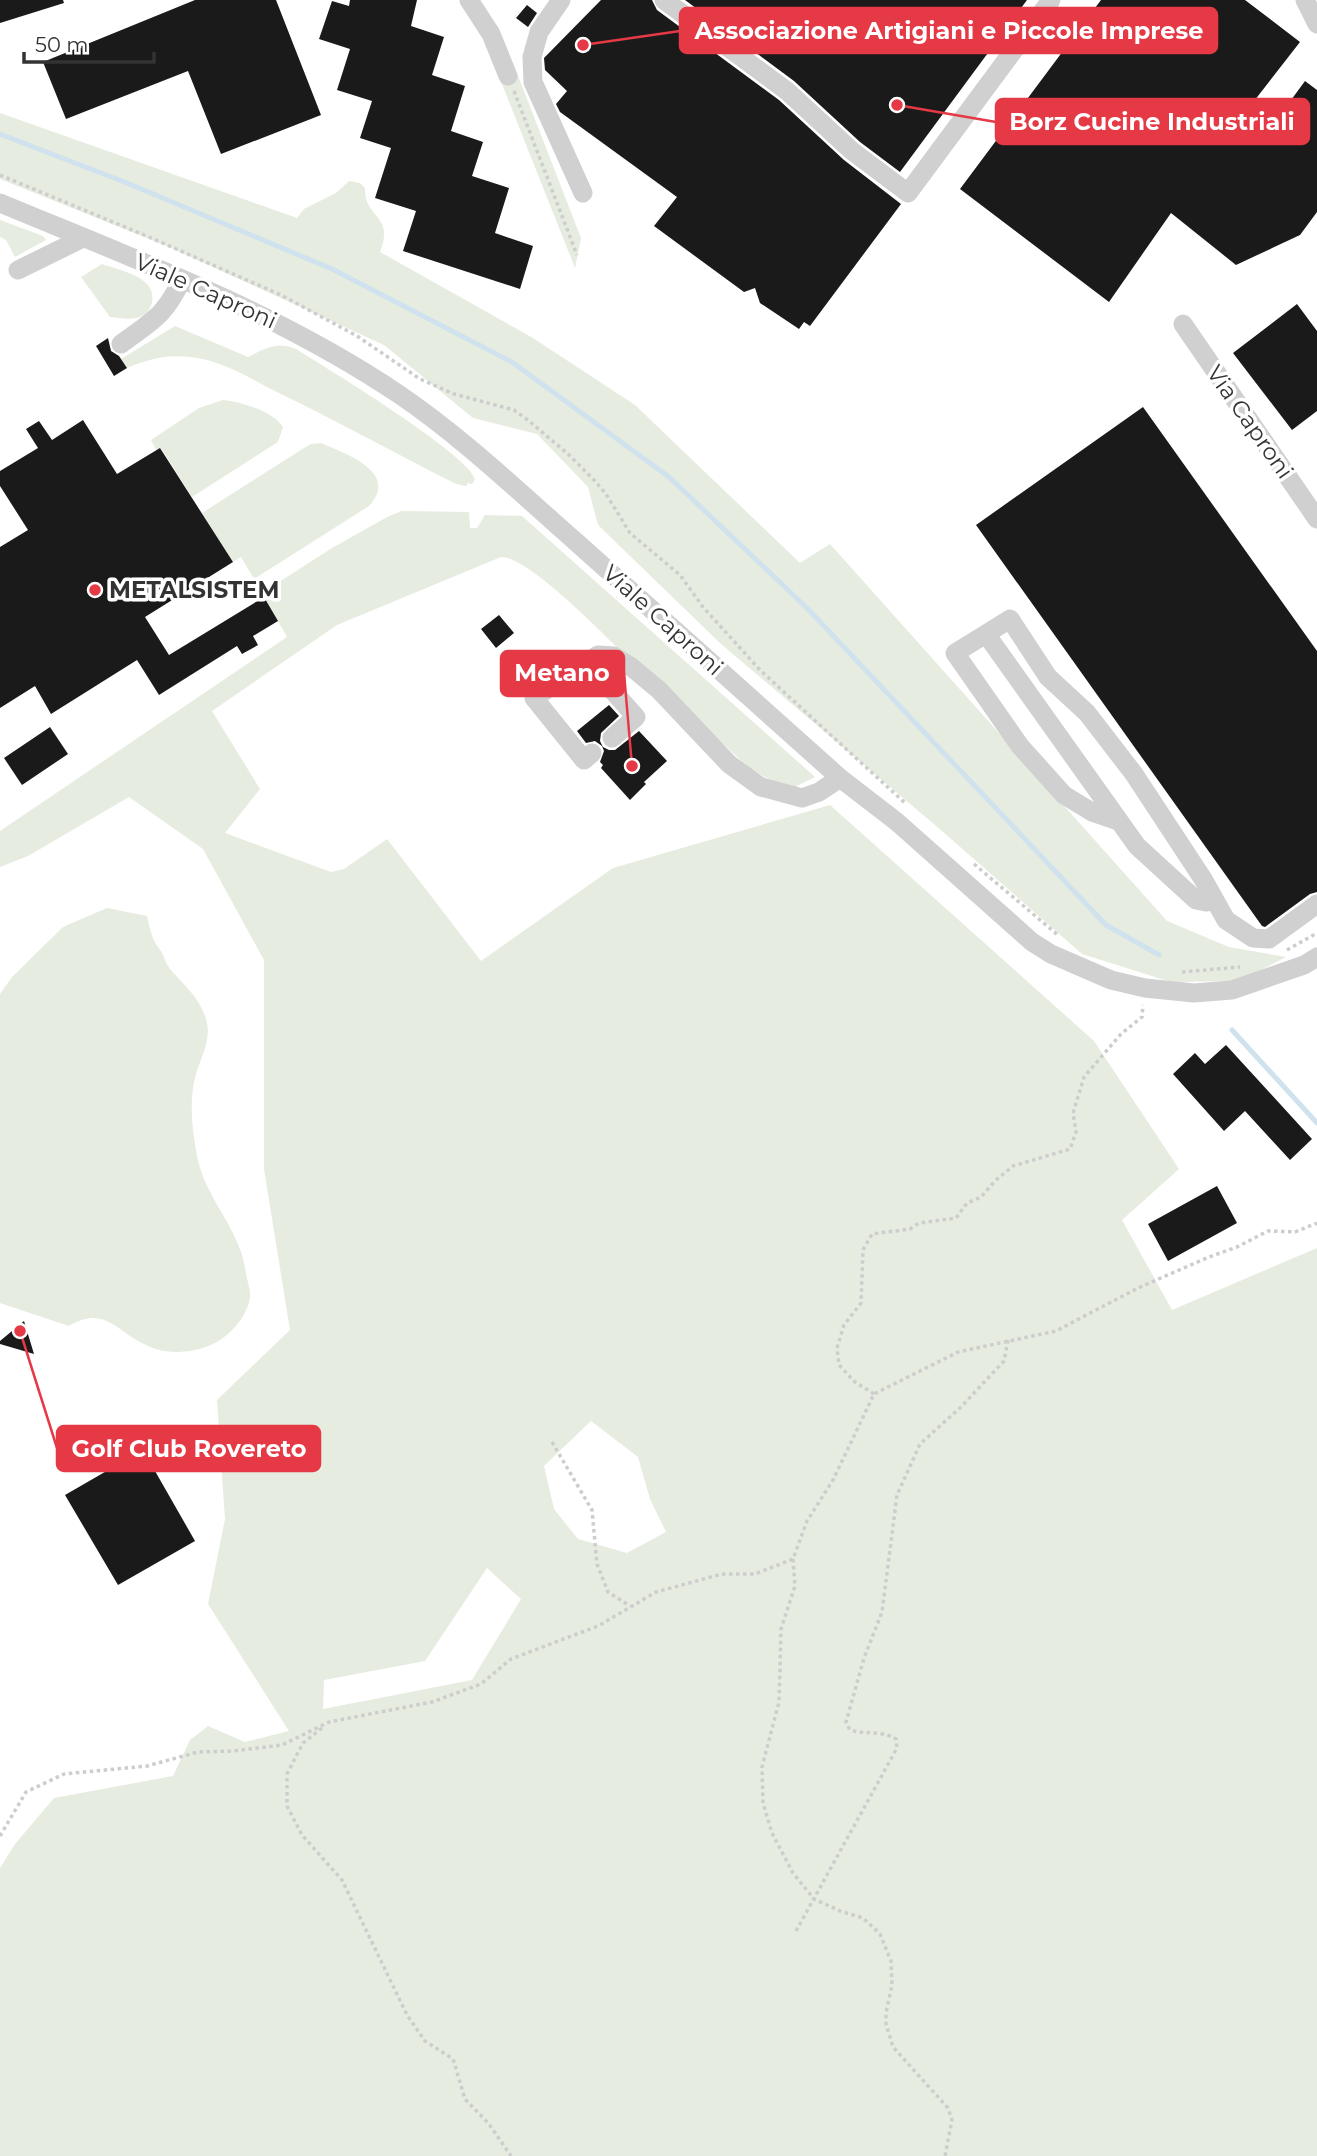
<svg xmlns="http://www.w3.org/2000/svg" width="1317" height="2156" font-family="Montserrat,sans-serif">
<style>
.green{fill:#e6ecdf;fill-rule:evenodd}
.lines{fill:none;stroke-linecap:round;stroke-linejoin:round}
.stream{stroke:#cfe2ee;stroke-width:5}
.building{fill:#1a1a1a}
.path{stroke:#cdcdcd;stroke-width:3.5;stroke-dasharray:3.5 3.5;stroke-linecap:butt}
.minor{stroke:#d0d0d0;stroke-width:19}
.poi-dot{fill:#e63946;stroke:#fff;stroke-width:2.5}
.labels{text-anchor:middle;stroke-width:7;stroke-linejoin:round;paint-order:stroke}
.street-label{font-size:23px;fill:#333;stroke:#fff}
.poi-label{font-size:23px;font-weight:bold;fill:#333;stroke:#fff;text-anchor:start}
.leader{fill:none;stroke:#e63946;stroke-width:2.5}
.callout-dot{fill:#e63946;stroke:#fff;stroke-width:2.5}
.callout{fill:#e63946;stroke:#e63946;stroke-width:2.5}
.callout-label{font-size:24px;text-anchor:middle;font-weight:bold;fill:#fff}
</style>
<rect width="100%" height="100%" fill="#fff"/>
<path class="green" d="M517 73 581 238 575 268 500 79Z
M0 113 297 218 304 209 336 193 349 181 360 183 365 188C364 219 395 214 380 252L533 338 635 405 800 563 830 544 1167 921 1229 947 1286 957 1239 981 1171 982 1082 954 942 831 721 644 598 525 588 487 537 434 473 418 384 345 169 247 0 179Z
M0 220 43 236 46 240 15 257 6 240 0 237Z
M102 264C116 269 139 274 148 285 152 290 153 296 152 302 148 323 126 319 110 317L81 277Z
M175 326 248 357C266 348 277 341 296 349 323 366 472 456 475 480L472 484 467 483V486L456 484C397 454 339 422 279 393 251 379 222 360 190 357 168 354 147 359 127 368L121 359Z
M223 400C241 402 273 411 283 427L278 442 192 497 161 448 156 450 151 440 199 408Z
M321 443C346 454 400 472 369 506L254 579 241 557 233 562 202 513 304 448 311 444Z
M402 511 469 512 470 528H477L485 515 522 516 815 777 795 787 775 783 748 767C708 729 666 693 625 655 603 634 529 557 501 557L337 625 212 711 260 789 225 833 331 872 344 869 387 839 481 961 613 868 830 805 1094 1041 1179 1169 1122 1220 1172 1310 1317 1248V2156H0V1868L15 1844 54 1798 173 1776 190 1740 208 1726 245 1742 289 1731 208 1604 225 1519 217 1400 290 1330 264 1169V960L203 849 129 797 28 856 0 867V831L287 637 262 593 332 548 389 516ZM591 1421 638 1457 650 1499 666 1532 627 1553 578 1539 554 1509 544 1466ZM487 1568 521 1599 472 1680 323 1709 324 1680 425 1661Z
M107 908 147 916C149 925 151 935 155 942 157 947 161 950 163 955 165 960 167 965 170 969 183 984 198 996 205 1016 214 1040 199 1058 194 1082 189 1108 193 1135 198 1161 206 1194 230 1220 241 1252 244 1260 245 1269 247 1278 248 1284 251 1292 250 1298 246 1320 226 1340 206 1347 186 1354 162 1354 144 1344 115 1330 104 1305 69 1326L0 1303V994L12 977 63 927Z"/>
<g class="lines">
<path class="stream" d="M0 134 127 183 332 269 512 362 669 477 808 609 1106 925 1159 955
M1232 1030 1317 1123"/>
</g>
<path class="building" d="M0 0H63L64 3 0 23Z
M195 0H276L321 115 221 154 188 71 66 119 43 62Z
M350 0H417L411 26 444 37 432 75 465 86 451 131 483 142 472 176 509 188 495 233 533 246 520 289 403 251 416 211 375 198 391 148 360 138 372 101 337 90 350 49 319 39 332 1 349 6Z
M601 0H652L657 10 779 100 844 160 901 204 810 326 804 322 799 329 760 303 755 288 744 292 654 226 677 197 560 112 556 104 567 91 545 70 544 58Z
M685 0H1027L900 172 860 142 794 81Z
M1101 0H1245L1300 42 1237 123 1261 141 1305 81 1317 90V212L1300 235 1236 265 1171 213 1109 302 960 189Z
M527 5 537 13 528 27 516 18Z
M1297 304 1317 331V411L1292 430 1233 353Z
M108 338 111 351 119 356 127 368 114 376 96 346Z
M1143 407 1317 651V892L1310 894 1265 927 1262 926 976 525Z
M83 420 117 474 160 448 233 562 145 617 169 655 264 597 278 621 253 636 258 645 242 654 237 646 159 695 137 660 51 714 35 686 0 708V547L28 530 0 486V471L38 448 26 429 39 421 52 440Z
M499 615 514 633 496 648 481 629Z
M609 705 619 716 601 733 600 741 603 747 609 750H615L639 731 667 761 644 782 646 784 630 800 601 768 603 765 600 762 604 751 602 746 595 741 586 743 577 731Z
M50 727 68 754 22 785 4 758Z
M1226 1045 1312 1139 1290 1160 1245 1111 1224 1131 1173 1074 1195 1053 1205 1064Z
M1217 1186 1237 1223 1168 1261 1148 1224Z
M24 1321 34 1354 0 1344V1341Z
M143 1450 195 1541 118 1585 65 1495Z"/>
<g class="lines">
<path class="path" d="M514 91 577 255
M0 175 149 237 281 295 357 336 420 379 454 394 514 410 529 421 568 454 595 481 606 494 630 533 680 575 703 607 760 670 905 803
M974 864 1059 936
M1287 950 1317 933
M1182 972 1240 967
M874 1394 855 1382 839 1365 837 1348 844 1325 861 1303 863 1250 872 1234 910 1229 919 1223 956 1218 967 1203 981 1197 995 1181 1013 1166 1070 1149 1076 1132 1073 1113 1084 1077 1121 1034 1142 1017 1143 1005
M552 1442 592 1510 597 1564 608 1592 630 1606
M793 1559 795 1586 781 1629 779 1702 762 1767 763 1803 772 1833 793 1873 814 1899 840 1911 863 1918 880 1934 891 1961 892 1985 886 2013V2024L893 2047 948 2108 952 2120 945 2156
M322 1728 303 1743 287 1774V1806L302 1835 342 1880 407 2015 425 2041 453 2059 465 2099 489 2124 511 2156
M0 1836 26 1792 64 1774 147 1766 198 1752 233 1751 282 1745 329 1722 432 1702 481 1684 511 1659 598 1626 656 1592 722 1574H755L793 1559 807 1521 833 1480 874 1394 958 1352 1056 1331 1138 1288 1209 1257 1237 1247 1268 1231 1295 1232 1317 1223
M796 1931 897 1748 896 1739C881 1730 866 1735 850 1730L846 1722 864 1658 882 1612 897 1495 920 1444 961 1407 1004 1361 1008 1340"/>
<path class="minor" d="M469 0 491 34 508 76
M561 0 539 32 532 57 533 82 583 193
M664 0 787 91 852 151 908 193 1051 0
M1305 0 1317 24
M0 203C137 260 277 312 400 395 463 438 518 491 575 541 664 620 752 699 840 778L897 822 1032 942 1051 954 1111 980 1145 988 1194 993 1232 990 1304 965 1317 957
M18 270 83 238
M1183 324 1317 519
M121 344C152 321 165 316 182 279
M986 634 955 653 1020 746 1064 795 1092 812 1118 821
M587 662 636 717 612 738
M592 753 584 760 534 698 598 655 614 656 630 666 659 690 729 764 761 787 802 798 819 792 840 778
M1214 899 1206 902 1196 900 1137 846 986 634 1010 619 1048 677 1087 713 1134 774 1203 879 1226 920 1253 938 1269 939 1317 904"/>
</g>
<circle class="poi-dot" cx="95" cy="590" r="7"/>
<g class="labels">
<g class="street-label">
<text transform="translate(206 291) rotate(24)" y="8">Viale Caproni</text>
<text transform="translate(1250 422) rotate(55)" y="8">Via Caproni</text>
<text transform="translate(663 620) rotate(42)" y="8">Viale Caproni</text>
</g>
<g class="poi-label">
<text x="109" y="598">METALSISTEM</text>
</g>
</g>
<path class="leader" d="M583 45L680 31M897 105L996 122M632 766L624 673M20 1331L57 1448"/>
<g class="callout-dot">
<circle cx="583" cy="45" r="7"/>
<circle cx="897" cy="105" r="7"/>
<circle cx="632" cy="766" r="7"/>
<circle cx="20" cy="1331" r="7"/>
</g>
<g class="callout">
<rect x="680" y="8" width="537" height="45" rx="7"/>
<rect x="996" y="99" width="313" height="45" rx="7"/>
<rect x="501" y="651" width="123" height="45" rx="7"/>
<rect x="57" y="1426" width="263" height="45" rx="7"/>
</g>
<g class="callout-label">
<text x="949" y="39">Associazione Artigiani e Piccole Imprese</text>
<text x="1152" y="130">Borz Cucine Industriali</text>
<text x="562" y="681">Metano</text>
<text x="189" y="1457">Golf Club Rovereto</text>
</g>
<path d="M24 52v10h130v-10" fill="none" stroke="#333333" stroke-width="3.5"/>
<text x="35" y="52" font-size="21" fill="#333333" stroke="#ffffff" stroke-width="5" paint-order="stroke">50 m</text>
</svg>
